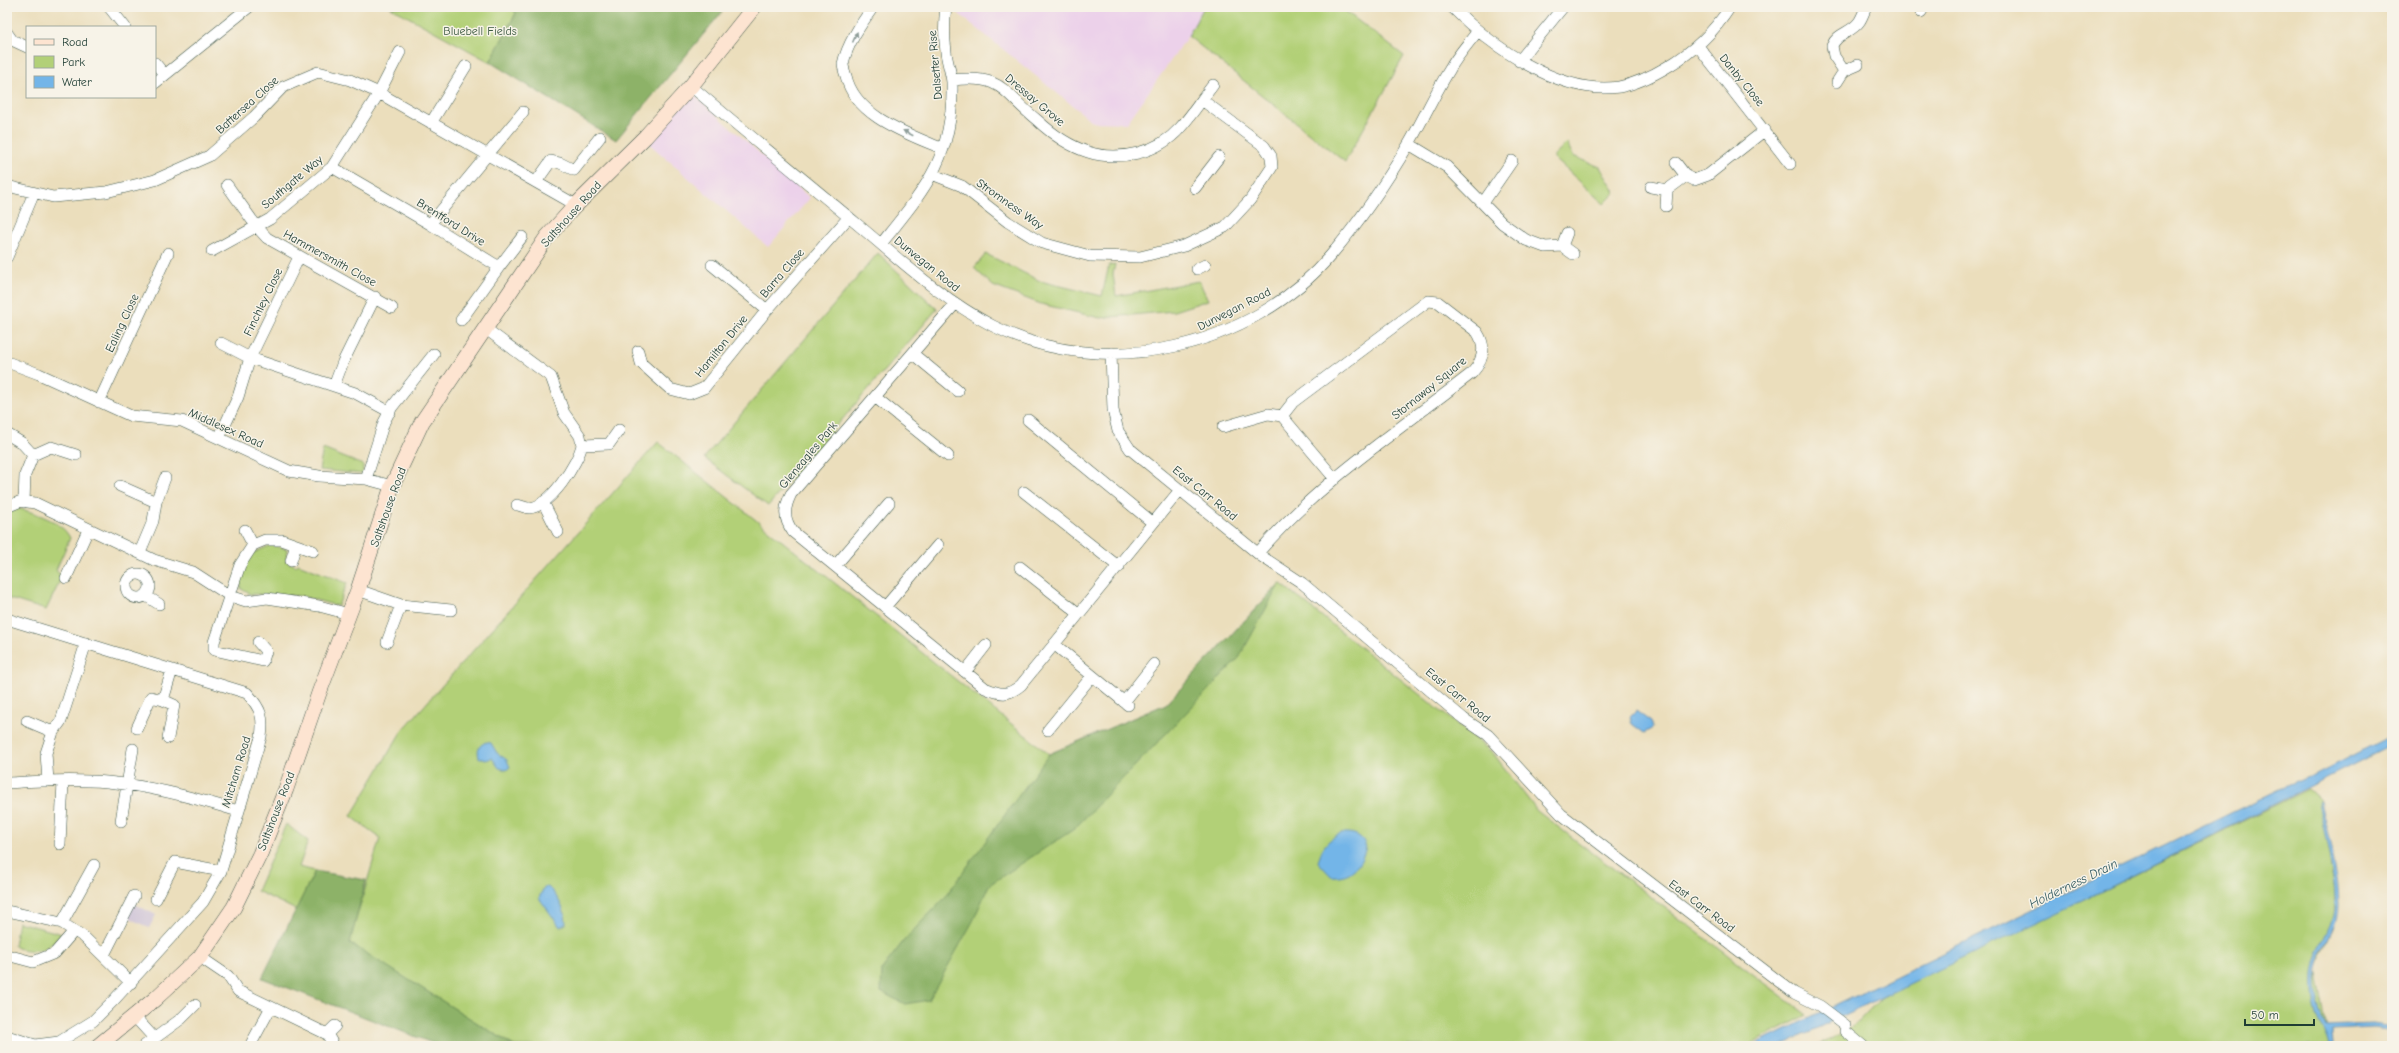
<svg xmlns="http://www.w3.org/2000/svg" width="2399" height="1053" font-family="'Comic Neue',sans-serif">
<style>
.built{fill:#ecd1ea}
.industrial{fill:#cbbfd5}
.green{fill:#b2d077;stroke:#688656}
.forest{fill:#8db268;stroke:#56784e}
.water{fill:#73b5e8;stroke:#49798e}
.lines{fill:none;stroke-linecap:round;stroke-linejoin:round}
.minor-casing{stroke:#3e5548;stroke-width:12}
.secondary-casing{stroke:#3e5548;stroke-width:16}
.minor{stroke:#fff;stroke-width:11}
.secondary{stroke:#fde4d1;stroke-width:15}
.oneway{fill:#8f9e9a}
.labels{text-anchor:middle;stroke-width:3;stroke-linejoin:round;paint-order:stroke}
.park-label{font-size:12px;fill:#3c5a41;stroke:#f7f3e8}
.street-label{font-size:12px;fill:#1f3d34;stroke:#f7f3e8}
.water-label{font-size:13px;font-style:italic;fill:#345b61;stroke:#f7f3e8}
</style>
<rect width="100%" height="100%" fill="#f7f3e8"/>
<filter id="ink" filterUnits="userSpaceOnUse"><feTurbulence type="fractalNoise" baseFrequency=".025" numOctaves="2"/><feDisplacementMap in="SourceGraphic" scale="8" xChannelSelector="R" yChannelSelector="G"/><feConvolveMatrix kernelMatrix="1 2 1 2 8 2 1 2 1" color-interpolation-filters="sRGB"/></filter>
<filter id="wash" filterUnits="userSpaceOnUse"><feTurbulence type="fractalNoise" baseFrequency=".012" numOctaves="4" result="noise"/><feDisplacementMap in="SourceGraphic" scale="16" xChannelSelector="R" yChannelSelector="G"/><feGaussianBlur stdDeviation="0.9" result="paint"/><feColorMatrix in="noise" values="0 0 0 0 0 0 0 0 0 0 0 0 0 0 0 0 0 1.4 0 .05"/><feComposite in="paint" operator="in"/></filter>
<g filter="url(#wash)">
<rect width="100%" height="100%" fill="#ebdebc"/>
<path class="built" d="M954 7H1204L1188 36 1127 123 1093 122 953 9Z
M692 93 810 198 768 247 646 141Z"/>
<path class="industrial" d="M133 903 156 915 149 928 126 916Z"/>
<path class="green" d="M390 7H511L516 13 490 62Z
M1204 7H1340L1404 56 1345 162 1188 36Z
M1567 143 1573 156 1600 167 1614 190 1615 193 1604 204 1554 158V155Z
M878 253 937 309 768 506 704 458Z
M986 254 1040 281 1102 296 1109 265 1115 264 1113 274 1116 296 1199 281 1208 300 1174 311 1100 318 1041 304 993 286 974 268Z
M658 442 1049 754 1166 704 1280 583 1493 753 1537 811 1807 1015 1748 1046H514L349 943 380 838 351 816 401 732Z
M323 449 363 465V474L319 470Z
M18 508C36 514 61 520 70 538L56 570 62 577 46 610 7 598V513Z
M271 545 287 549 286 561 296 566 298 564 347 583 338 606 301 596 250 594 241 589 240 576 251 554Z
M2308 789 2320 800 2335 892 2334 928 2316 968 2330 1046H1816L1851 1029 1881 998 1950 959 2082 901Z
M286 824 308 841 299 867 315 871 296 910 257 891Z
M18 922 59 933 61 934C48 951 37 953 17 948L14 946Z"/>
<path class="forest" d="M511 7H726L616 140 490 62 516 13Z
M1280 583 1239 658 1074 829 989 885 973 921 929 1000 905 1004 881 992 882 969 906 938 943 900 1049 754 1166 704Z
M315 871 366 880 350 943 514 1046H440L262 978Z"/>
<path class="water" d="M1636 711 1651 722 1653 728 1644 733 1632 724 1630 717Z
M2392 735V745L2082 901 1780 1046H1753L2280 789 2314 775Z
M486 742 491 743 497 753 507 760 510 767 506 770 499 768 492 758 486 760 479 758C477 749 478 746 486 742Z
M2320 800C2327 834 2339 871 2339 906 2339 924 2327 941 2320 957 2312 978 2317 1006 2326 1026L2373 1024 2392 1027V1031L2373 1028 2332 1030 2333 1046H2330C2328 1034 2321 1026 2317 1015 2313 1001 2311 981 2314 967 2317 947 2333 930 2335 909 2337 881 2323 830 2318 801Z
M1341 833C1353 832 1363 835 1366 847 1361 866 1351 878 1331 876L1318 862C1321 848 1327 840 1341 833Z
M544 887H548C558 896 566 911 566 924L560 927 539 898Z"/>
</g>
<g filter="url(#ink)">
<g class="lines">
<g class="minor-casing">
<path id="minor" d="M109 7 125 27
M873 7C861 24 847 44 843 64 843 68 845 73 846 76 855 117 909 134 943 149
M1452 7C1491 46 1560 96 1619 87 1636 84 1652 76 1667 67 1693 52 1714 32 1730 7
M1921 12 1924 7
M7 33 12 40 27 47
M1698 46 1790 164
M1519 61 1563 7
M155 63 164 74
M1844 71 1834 56 1832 46C1837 33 1851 33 1859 22 1862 18 1864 12 1866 7
M952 80C1003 74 1002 92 1037 120 1051 133 1069 146 1088 152 1119 162 1158 153 1180 128 1192 115 1202 99 1213 85
M1837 82 1844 71 1858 65
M155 83 249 7
M691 86C746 133 802 178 857 224 900 260 943 300 993 326 1103 382 1251 349 1331 255 1360 221 1387 181 1410 142 1424 118 1435 93 1450 69 1457 56 1468 44 1477 32
M431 123 466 66
M1409 144 1447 167 1502 223 1526 240 1545 247 1562 246
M1676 163 1686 176 1694 180 1708 175 1765 130
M332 167 430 224 499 267 461 320
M934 175 962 186 1008 222 1042 243 1090 256 1140 257 1184 246 1225 227 1250 200 1272 167 1271 156 1264 146 1202 100
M536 182 551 161 560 163 574 170 600 137
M227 185 257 227 267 238 392 308
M7 186 53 197 106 192 155 180 209 156 254 117 283 87 318 72 350 80 379 93 576 205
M1651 187 1667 190 1666 206
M1195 188 1219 157
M1667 190 1686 176
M1483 203 1512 161
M430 224 523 112
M1567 233 1562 246 1573 254
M881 244C925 189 954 157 952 82 951 72 947 62 946 52 944 37 944 22 946 7
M212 251 270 219 332 167 379 93 400 52
M7 257 34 193
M712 265 767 310 849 217
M499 267 522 237
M1197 269 1205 265
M955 304 791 494C784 508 783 518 793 532L985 688C1001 695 1008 696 1021 685L1180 490
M486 329 551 377 564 413 580 436 582 445C578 463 550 507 529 508 525 508 520 505 517 505
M221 343 250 358 355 393 390 412
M638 351 641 363 670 389 689 394 704 388 767 310
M1111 353 1113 410 1118 431 1130 449 1261 556 1302 583 1464 719 1488 735 1561 814 1794 993 1820 1006 1845 1025
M913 354 958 391
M7 362 39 374 131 416 182 421 289 471 319 476 366 479 392 486
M334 386 343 362 375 297
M875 397 948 456
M99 402 168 253
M1028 420 1153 523
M1223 427 1268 414 1282 416 1335 479
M7 434 22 443 33 455 25 475 24 502
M219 438 238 397 250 358 299 257
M582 445 609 444 619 430
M33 455 51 447 76 455
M366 479 384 422 392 407 434 354
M120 486 156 502 153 521 140 552
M1024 492 1119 567
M156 502 165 478
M543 502 558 532
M7 507 21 501 35 503 154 560 193 572 230 596 246 601 267 598 319 606 349 614
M245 530 253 545
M1258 553C1318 483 1399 430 1472 373 1483 361 1487 347 1477 332L1438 302 1428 301 1293 402 1282 416
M291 561 296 545
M835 566 889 503
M1020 567 1078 613
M126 586a12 12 0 1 1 24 0a12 12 0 1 1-24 0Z
M66 578 88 530
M358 590 401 605 451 610
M146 596 159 604
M885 607 938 545
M7 619 247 693C261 709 264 717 261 737L221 871 203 902 114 1000 93 1021 59 1042 60 1046
M258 642 266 651 263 661 214 650V642L240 565 253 545 265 540H282L313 551
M387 642 401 605
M1054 644 1128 705
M965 672 986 645
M163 700 174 705 168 738
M1124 702 1154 664
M27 721 53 732
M137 728 151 697 163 700 172 670
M1048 730 1092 676
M48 781 46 753 53 732 61 721 86 643
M7 783C40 781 74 779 107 782 151 786 196 798 238 811
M121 821 133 749
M60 844 63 782
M156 899 175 862 221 871
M7 911 62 923 84 937 131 983
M62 923 94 865
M7 955 33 962 55 953 74 931
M104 955 134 896
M200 957 228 976 238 991 327 1034 334 1046
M134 1016 154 1038
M1845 1031 1863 1046
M327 1034 335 1026
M7 1036 35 1045 59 1042
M251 1044 271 1007
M144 1046 181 1019 195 1005"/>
</g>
<g class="secondary-casing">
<path id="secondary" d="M98 1046 155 999 200 957 234 907 260 854 286 789 319 693 358 590 392 486 422 422 547 237 575 206 645 137 691 86 754 7"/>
</g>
<use href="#minor" class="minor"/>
<use href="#secondary" class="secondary"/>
</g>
<defs><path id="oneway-solid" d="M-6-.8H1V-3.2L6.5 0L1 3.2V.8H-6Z"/></defs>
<g class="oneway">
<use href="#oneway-solid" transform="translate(855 37) rotate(-66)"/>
<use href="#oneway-solid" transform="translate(908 133) rotate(-153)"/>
</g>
</g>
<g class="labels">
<g class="park-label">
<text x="480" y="35">Bluebell Fields</text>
</g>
<g class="street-label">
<text transform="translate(935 65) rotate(-95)" y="4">Dalsetter Rise</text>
<text transform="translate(1742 80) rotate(51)" y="4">Danby Close</text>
<text transform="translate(1035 100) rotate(40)" y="4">Dressay Grove</text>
<text transform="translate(247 105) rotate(-42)" y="4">Battersea Close</text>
<text transform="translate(292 182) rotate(-40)" y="4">Southgate Way</text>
<text transform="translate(1010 204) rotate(35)" y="4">Stromness Way</text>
<text transform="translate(571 214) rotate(-48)" y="4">Saltshouse Road</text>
<text transform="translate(451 222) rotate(32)" y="4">Brentford Drive</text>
<text transform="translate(330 258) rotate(29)" y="4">Hammersmith Close</text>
<text transform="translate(927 264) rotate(39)" y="4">Dunvegan Road</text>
<text transform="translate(782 273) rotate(-49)" y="4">Barra Close</text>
<text transform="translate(263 302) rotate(-64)" y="4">Finchley Close</text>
<text transform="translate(1234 309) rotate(-27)" y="4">Dunvegan Road</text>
<text transform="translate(122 323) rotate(-65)" y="4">Ealing Close</text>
<text transform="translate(721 346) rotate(-51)" y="4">Hamilton Drive</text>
<text transform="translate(1429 388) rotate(-39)" y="4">Stornaway Square</text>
<text transform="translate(226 428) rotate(24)" y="4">Middlesex Road</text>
<text transform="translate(808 455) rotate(-50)" y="4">Gleneagles Park</text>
<text transform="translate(1205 493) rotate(39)" y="4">East Carr Road</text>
<text transform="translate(388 507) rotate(-70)" y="4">Saltshouse Road</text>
<text transform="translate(1458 695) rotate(39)" y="4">East Carr Road</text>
<text transform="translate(236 772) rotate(-73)" y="4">Mitcham Road</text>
<text transform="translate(276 811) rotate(-69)" y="4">Saltshouse Road</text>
<text transform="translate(1702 906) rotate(37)" y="4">East Carr Road</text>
</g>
<g class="water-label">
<text transform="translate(2073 883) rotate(-26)" y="5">Holderness Drain</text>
</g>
</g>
<rect width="2399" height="1053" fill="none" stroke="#f7f3e8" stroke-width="24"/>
<rect x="26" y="26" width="130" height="72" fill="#f7f3e8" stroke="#a1aaa0"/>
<rect x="34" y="39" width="20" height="6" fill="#fde4d1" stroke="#a1aaa0"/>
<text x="62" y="46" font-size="12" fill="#1f3d34">Road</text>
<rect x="34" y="56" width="20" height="12" fill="#b2d077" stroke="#a1aaa0"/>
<text x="62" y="66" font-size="12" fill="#1f3d34">Park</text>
<rect x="34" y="76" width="20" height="12" fill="#73b5e8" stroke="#a1aaa0"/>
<text x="62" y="86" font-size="12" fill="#1f3d34">Water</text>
<path d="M2245 1019v6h69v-6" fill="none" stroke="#1f3d34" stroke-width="2"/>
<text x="2251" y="1019" font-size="12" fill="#1f3d34" stroke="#f7f3e8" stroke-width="3" paint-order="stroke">50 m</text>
</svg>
